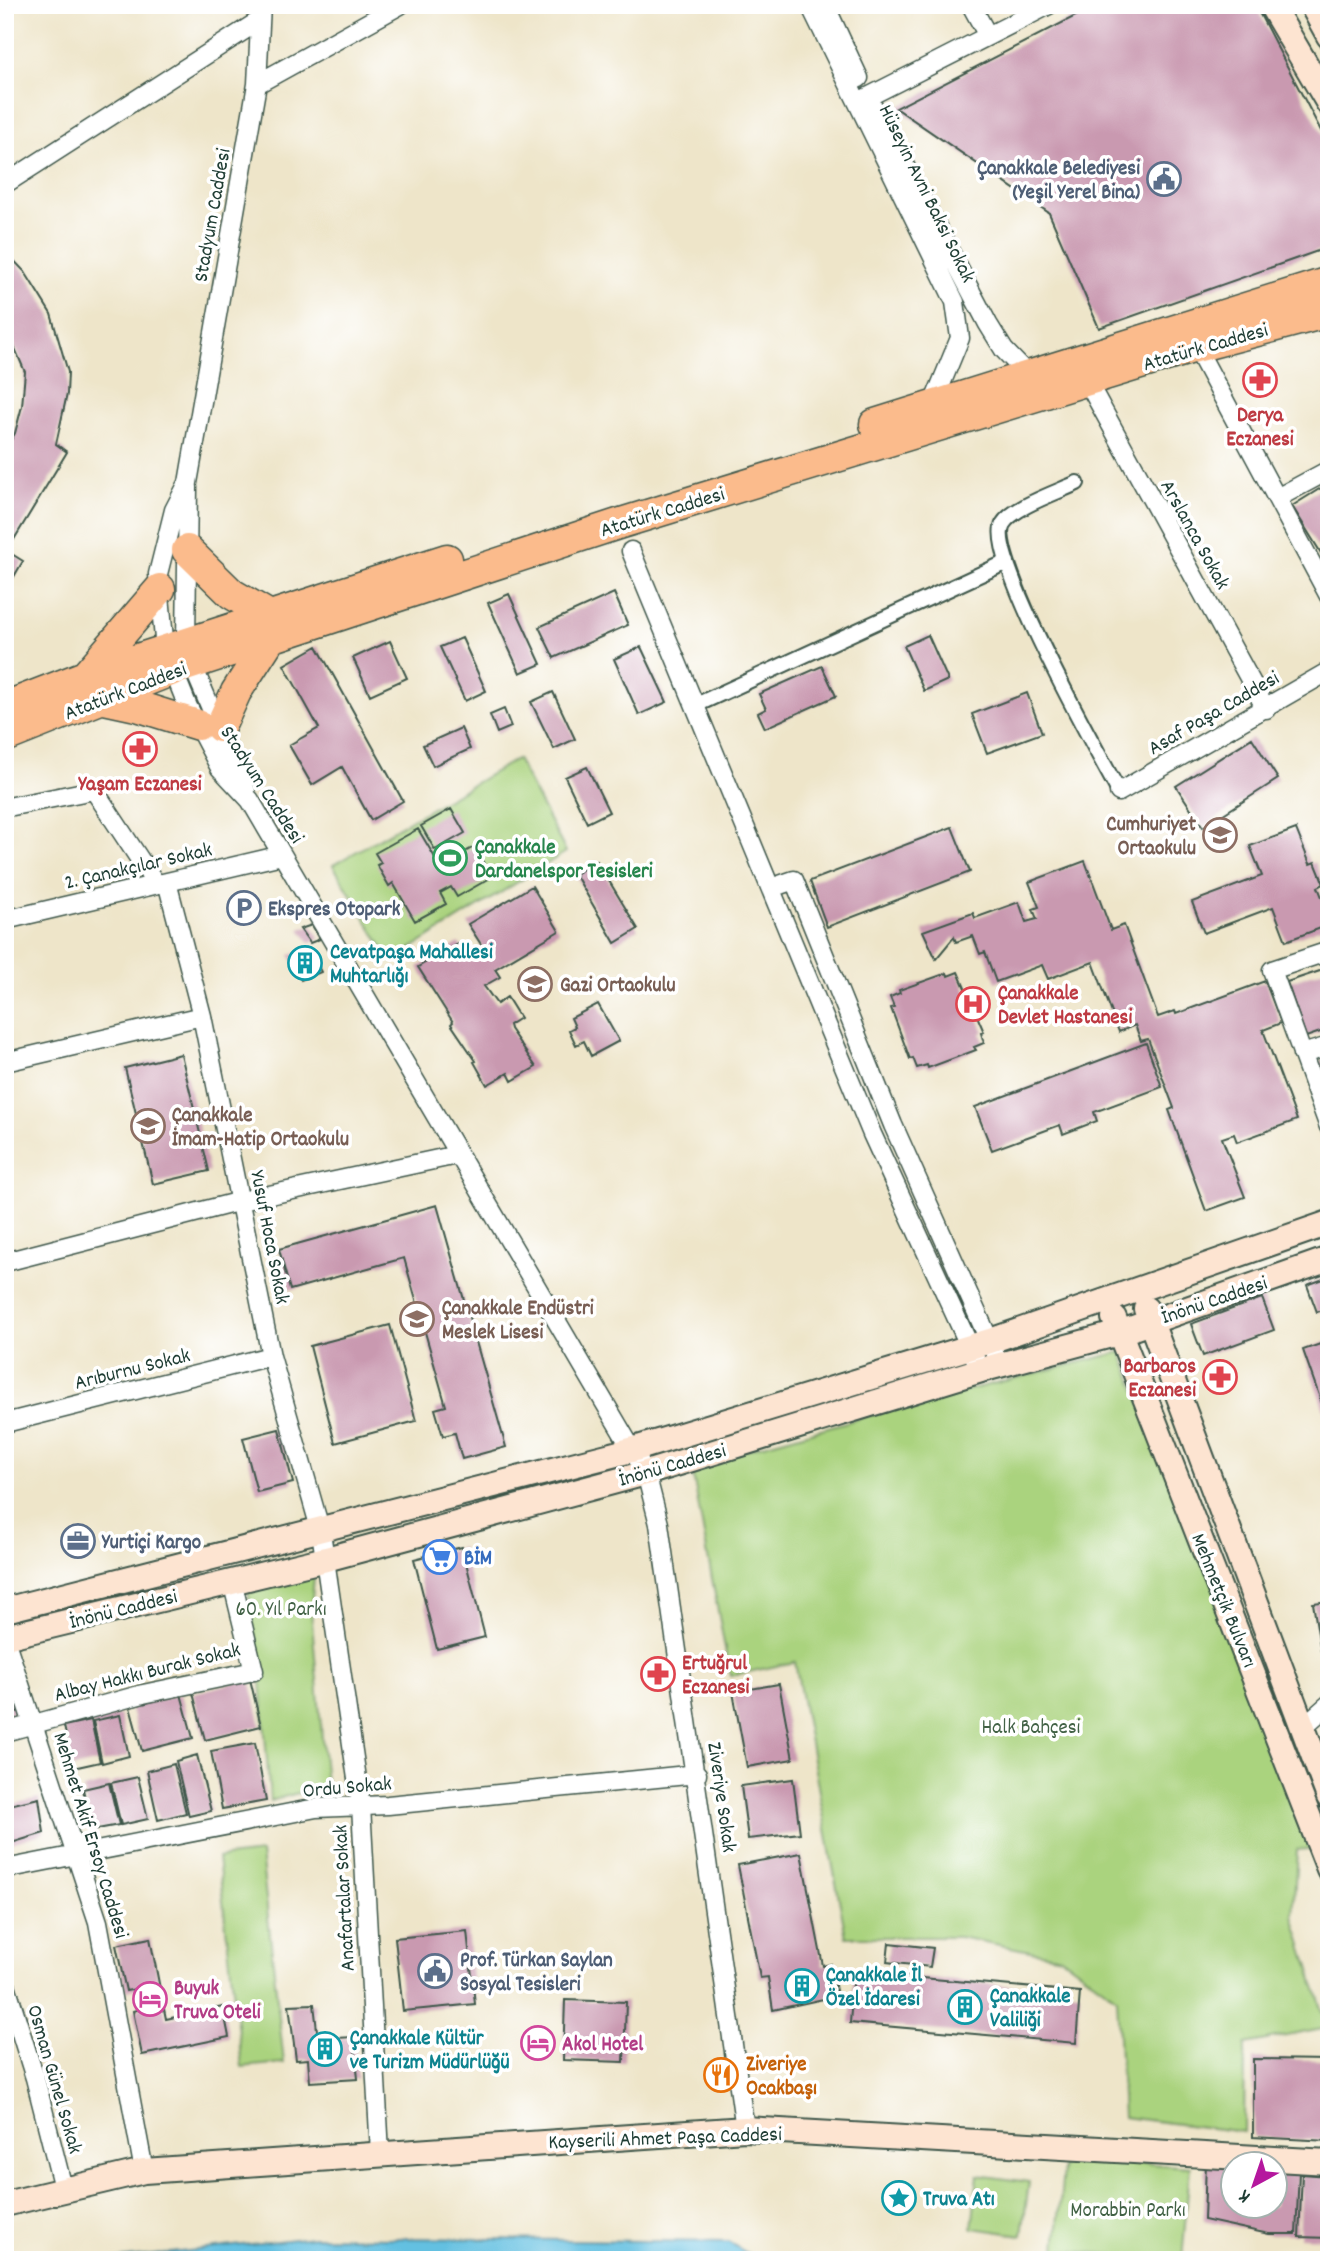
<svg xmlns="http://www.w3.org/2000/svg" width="1334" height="2265" font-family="Dekko,sans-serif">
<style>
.green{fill:#aad37e;stroke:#648859;stroke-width:2}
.water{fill:#63c0e1;stroke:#417e8a;stroke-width:2}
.building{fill:#c999b0}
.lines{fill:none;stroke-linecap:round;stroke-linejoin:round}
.pedestrian-casing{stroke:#3e564a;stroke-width:18}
.minor-casing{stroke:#3e564a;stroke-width:21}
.secondary-casing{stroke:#3e564a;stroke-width:28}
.trunk-casing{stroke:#3e564a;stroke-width:33}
.pedestrian{stroke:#fff;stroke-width:14}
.minor{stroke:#fff;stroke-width:18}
.secondary{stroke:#fde4d1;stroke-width:24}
.trunk{stroke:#fbbb8c;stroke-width:30}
.labels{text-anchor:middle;stroke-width:7;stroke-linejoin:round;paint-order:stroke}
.service-label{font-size:21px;font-weight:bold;fill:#4e5e75;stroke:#fff;text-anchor:start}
.street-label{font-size:21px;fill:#1f3d34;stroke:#fff}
.health-label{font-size:21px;font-weight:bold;fill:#be3a42;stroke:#fff}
.education-label{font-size:21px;font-weight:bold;fill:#785e54;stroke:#fff;text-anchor:start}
.leisure-label{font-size:21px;font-weight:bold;fill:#27864d;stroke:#fff;text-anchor:start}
.culture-label{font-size:21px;font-weight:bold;fill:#0d838f;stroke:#fff;text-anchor:start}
.shop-label{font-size:21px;font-weight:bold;fill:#366cbe;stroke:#fff;text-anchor:start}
.park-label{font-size:21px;fill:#426246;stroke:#fff}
.hotel-label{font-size:21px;font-weight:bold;fill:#b23c85;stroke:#fff;text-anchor:start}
.food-label{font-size:21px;font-weight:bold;fill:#c56008;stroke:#fff;text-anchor:start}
</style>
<rect width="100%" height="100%" fill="#fff"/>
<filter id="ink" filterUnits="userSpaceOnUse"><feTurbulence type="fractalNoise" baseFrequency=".0143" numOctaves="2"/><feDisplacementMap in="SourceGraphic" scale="14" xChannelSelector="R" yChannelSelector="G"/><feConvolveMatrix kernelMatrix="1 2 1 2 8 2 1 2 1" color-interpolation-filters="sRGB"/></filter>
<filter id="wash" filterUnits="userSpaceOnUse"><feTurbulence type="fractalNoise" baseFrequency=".00686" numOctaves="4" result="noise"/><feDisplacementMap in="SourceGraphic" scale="28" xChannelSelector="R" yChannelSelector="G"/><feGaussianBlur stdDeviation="1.57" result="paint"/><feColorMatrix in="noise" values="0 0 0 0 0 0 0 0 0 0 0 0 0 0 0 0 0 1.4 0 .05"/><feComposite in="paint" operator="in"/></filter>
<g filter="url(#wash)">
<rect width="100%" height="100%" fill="#eee5c9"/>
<path class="green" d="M517 759 566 852 391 961 333 865Z
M1121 1352 1317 1848 1297 1850 1293 1916 1328 2028 1245 2044 1244 2132 1123 2117 1117 1998 1061 1957 959 1937H846L795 1662 730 1676 691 1465 904 1406Z
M315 1566 311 1610 326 1785 270 1801 260 1667 247 1584Z
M261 1853 284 2063 242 2067 218 1858Z
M1064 2157 1190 2167 1182 2260 1056 2250Z
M978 2175 1029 2182 1022 2235 972 2228Z"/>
<path class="water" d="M313 2237 728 2242 759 2260H110Z"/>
<g id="blocks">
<path class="building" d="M1097 5H1255L1329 146V247L1099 328 1049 213 896 108Z
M5 251 25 272 51 314 68 372 67 394 56 444 67 452 7 551 23 561 5 592V450L15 433 22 406 25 372 5 325Z
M1329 483V566L1292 506Z
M614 593 628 625 554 658 539 627Z
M509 594 541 664 520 673 488 603Z
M928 635 948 680 924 691 904 646Z
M462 638 486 691 465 701 440 647Z
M390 641 407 678 370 695 353 658Z
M317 646 403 801 371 820 342 767 312 785 289 745 319 728 284 665Z
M641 647 667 702 639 715 614 659Z
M822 666 836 696 765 728 758 713 766 709 759 694Z
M553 692 575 739 554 749 531 702Z
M1027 693 1042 733 987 753 972 714Z
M504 709 511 727 497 733 490 715Z
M461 728 470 749 433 766 423 745Z
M1252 738 1278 779 1203 827 1176 786Z
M587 767 609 812 587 823 565 777Z
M451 809 465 833 435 850 421 826Z
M952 827 970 872 827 927 810 881Z
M418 829 440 866 474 847 492 877 457 897 451 887 440 893 446 904 415 921 393 883 389 886 377 865 381 863 375 853Z
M1296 829 1310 864 1315 862 1324 884 1318 887 1329 915V925L1286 941 1273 907 1204 933 1192 902 1262 876 1250 846Z
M597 861 638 929 615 943 575 874Z
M1085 861 1111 930 1124 925 1158 1017 1175 1011 1176 1014 1265 981 1281 1023 1263 1030 1297 1120 1237 1142 1234 1134 1222 1138 1245 1197 1206 1211 1169 1110 1174 1108 1148 1039 1141 1041 1135 1025 1119 1032 1093 962 1048 979 1042 965 996 982 985 952 980 954 973 936 956 942 954 937 936 959 923 931 973 913 975 918 1019 902 1026 922 1037 919 1033 909 1039 907 1029 882Z
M532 886 559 931 495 969 500 977 484 986 497 1004 507 997 520 1018 509 1025 510 1029 536 1067 512 1081 508 1073 487 1085 474 1062 476 1061 451 1024 453 1022 418 967 459 943 466 956 482 946 468 924Z
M312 925 320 939 310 943 300 929Z
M309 949 321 972 301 980 290 955Z
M1329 968V1029L1306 1037 1287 982Z
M958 972 984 1032 981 1033 984 1043 974 1047 976 1050 928 1068 927 1065 917 1068 913 1058 910 1059 891 1008 894 1007 890 997 900 993 899 990 947 973 948 976Z
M598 1004 619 1041 591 1056 584 1041 576 1045 569 1030 575 1027 571 1018Z
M1146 1043 1162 1087 1094 1112 1097 1121 1063 1134 1060 1125 992 1150 975 1107Z
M181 1054 209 1171 153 1184 125 1068Z
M1329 1059V1091H1328L1319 1062Z
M437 1205 506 1447 462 1459 455 1433 443 1436 435 1409 446 1406 404 1258 290 1290 279 1249Z
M1329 1277V1308L1317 1312 1307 1285Z
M1262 1298 1274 1330 1203 1356 1191 1324Z
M390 1325 416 1421 335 1443 310 1346Z
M1329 1341V1420L1328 1421 1303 1350Z
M279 1429 293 1483 257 1492 243 1438Z
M462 1547 485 1637 437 1649 414 1559Z
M1329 1601V1652H1321L1313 1603Z
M5 1658 20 1711 5 1715Z
M250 1679 261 1726 205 1740 193 1693Z
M779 1684 793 1759 747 1767 733 1692Z
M181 1694 193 1738 142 1751 130 1707Z
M120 1715 129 1756 102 1763 93 1721Z
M91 1720 100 1762 73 1768 64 1726Z
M255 1743 266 1801 222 1809 211 1751Z
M197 1755 211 1811 189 1816 176 1761Z
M174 1764 186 1813 158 1820 147 1771Z
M138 1777 148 1819 121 1825 111 1783Z
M793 1779 800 1833 748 1839 741 1786Z
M109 1783 119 1825 92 1830 83 1789Z
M39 1798 44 1833 5 1845V1806Z
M801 1853 823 1966 831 1964 837 1996 773 2010 768 1977 760 1978 738 1865Z
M467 1931 475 2004 403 2011 395 1938Z
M150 1938 166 2019 223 2007 229 2037 142 2055 133 2011 140 2009 136 1989 126 1991 116 1945Z
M889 1943 933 1948 930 1967 887 1962Z
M854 1972 1080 1992 1076 2043 850 2023Z
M565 2000 626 2002 624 2062 563 2060Z
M314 2004 318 2039 354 2037 358 2079 310 2082 308 2059 296 2060 289 2005Z
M1253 2059 1329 2060V2141L1253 2137Z
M1206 2162 1232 2166V2206H1274V2172H1299L1296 2234H1269L1204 2220Z
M1302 2174 1329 2176V2238L1299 2237Z"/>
</g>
</g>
<g filter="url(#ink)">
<use href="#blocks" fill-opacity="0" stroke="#3e564a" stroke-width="2"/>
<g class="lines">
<g class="pedestrian-casing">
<path id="pedestrian" d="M1077 483C1058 492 1013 507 1003 524 986 554 1099 755 1119 792
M696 705 1007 562"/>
</g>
<g class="minor-casing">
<path id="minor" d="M261 5 257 84 188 483 174 510 158 574 165 650 188 707 220 768 250 800 646 1473 659 1524 745 2129
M810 5 955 302 960 338 932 406
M825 5 859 78
M971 5 988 36
M257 84 400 5
M858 102 1049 5
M875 109 988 324 1004 350 1029 376
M5 184 260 20
M1196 347 1329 596
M1087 381 1266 709
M188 487 186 642 192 664 246 790
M1277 498 1329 470
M631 551 872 1134 975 1358
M1119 792 1329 671
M13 806 94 790 156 884
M167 882 202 1016 271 1356 321 1532 361 1806 380 2153
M771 888 794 880 893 1125 994 1351
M5 920 282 855
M1329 951 1272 970 1329 1127
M1302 1054 1329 1046
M5 1062 202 1016
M5 1262 241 1201 457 1155
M5 1423 271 1356
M5 1639 98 1922 144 2171
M1303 1727 1329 1704
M5 1732 143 1694 254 1671 232 1581
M5 1869 316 1808 388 1805 697 1774
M5 1982 35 2078 63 2188"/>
</g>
<g class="secondary-casing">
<path id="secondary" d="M1271 5 1329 104
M1312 5 1329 36
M1146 1309 1329 1797
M1114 1318 1329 1869
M5 1610 635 1449 990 1341 1329 1223
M5 1637 326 1559 646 1473 981 1370 1119 1333 1329 1259
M5 2204 144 2171 745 2129 1329 2162"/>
</g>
<g class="trunk-casing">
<path id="trunk" d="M875 424 1329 282
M187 550 232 594 268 615
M87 674 160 589
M100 698 137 706 198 725
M5 707 85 676 447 559
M220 727 236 692 270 639
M5 737 173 670 618 524 1196 347 1329 312"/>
</g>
<use href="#pedestrian" class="pedestrian"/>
<use href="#minor" class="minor"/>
<use href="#secondary" class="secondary"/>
<use href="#trunk" class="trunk"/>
</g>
</g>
<defs>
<g id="civic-ring" transform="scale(1.75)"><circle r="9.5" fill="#fff" stroke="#5c6f8a" stroke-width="1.5"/><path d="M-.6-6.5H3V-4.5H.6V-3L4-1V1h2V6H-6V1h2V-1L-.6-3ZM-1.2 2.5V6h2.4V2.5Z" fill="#5c6f8a"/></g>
<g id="pharmacy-ring" transform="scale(1.75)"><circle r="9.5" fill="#fff" stroke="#e0444e" stroke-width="1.5"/><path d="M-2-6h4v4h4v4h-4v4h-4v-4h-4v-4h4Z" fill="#e0444e"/></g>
<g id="school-ring" transform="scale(1.75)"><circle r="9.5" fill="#fff" stroke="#8d6e63" stroke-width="1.5"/><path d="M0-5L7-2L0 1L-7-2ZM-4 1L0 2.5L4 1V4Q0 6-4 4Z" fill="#8d6e63"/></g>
<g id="stadium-ring" transform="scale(1.75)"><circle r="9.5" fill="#fff" stroke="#2e9e5b" stroke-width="1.5"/><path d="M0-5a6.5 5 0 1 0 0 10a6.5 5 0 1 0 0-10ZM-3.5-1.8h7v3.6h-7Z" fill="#2e9e5b"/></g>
<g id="parking-ring" transform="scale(1.75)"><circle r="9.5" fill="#fff" stroke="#5c6f8a" stroke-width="1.5"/><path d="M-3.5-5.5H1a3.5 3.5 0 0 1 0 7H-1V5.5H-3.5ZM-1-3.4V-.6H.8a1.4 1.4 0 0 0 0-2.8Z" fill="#5c6f8a"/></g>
<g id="building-ring" transform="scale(1.75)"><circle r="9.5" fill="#fff" stroke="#0f9aa8" stroke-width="1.5"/><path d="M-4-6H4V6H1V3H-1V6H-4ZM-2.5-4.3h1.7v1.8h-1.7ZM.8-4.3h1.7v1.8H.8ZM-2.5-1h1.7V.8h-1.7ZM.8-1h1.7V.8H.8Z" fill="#0f9aa8"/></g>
<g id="hospital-ring" transform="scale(1.75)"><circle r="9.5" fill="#fff" stroke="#e0444e" stroke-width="1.5"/><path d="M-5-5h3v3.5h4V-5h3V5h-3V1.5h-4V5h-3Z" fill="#e0444e"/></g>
<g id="office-ring" transform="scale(1.75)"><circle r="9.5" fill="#fff" stroke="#5c6f8a" stroke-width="1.5"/><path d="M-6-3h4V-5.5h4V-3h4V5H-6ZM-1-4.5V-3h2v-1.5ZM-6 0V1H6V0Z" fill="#5c6f8a"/></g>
<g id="supermarket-ring" transform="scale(1.75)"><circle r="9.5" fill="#fff" stroke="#3f7fe0" stroke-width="1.5"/><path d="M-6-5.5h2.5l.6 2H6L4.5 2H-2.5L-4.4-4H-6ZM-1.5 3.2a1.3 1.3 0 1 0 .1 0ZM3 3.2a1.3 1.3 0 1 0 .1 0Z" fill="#3f7fe0"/></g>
<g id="hotel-ring" transform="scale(1.75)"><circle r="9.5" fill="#fff" stroke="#d1479c" stroke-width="1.5"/><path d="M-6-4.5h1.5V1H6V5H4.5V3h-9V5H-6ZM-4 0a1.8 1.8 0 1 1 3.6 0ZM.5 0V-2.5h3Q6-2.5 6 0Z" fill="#d1479c"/></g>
<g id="restaurant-ring" transform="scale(1.75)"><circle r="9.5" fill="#fff" stroke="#e8710a" stroke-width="1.5"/><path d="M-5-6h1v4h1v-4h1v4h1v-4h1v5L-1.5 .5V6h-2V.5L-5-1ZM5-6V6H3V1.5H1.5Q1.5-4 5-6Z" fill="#e8710a"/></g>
<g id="sight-ring" transform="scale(1.75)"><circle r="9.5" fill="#fff" stroke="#0f9aa8" stroke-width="1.5"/><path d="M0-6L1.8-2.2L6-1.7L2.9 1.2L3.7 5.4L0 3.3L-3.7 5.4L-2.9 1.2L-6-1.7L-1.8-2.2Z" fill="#0f9aa8"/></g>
</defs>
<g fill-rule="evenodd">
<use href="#civic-ring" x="1164" y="179"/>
<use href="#pharmacy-ring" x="1260" y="380"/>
<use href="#pharmacy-ring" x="140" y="749"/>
<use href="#school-ring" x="1220" y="835"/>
<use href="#stadium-ring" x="450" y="858"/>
<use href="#parking-ring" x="244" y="908"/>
<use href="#building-ring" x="305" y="963"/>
<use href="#school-ring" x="535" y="984"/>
<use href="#hospital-ring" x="973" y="1004"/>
<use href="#school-ring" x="148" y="1126"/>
<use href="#school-ring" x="417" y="1319"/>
<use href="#pharmacy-ring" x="1220" y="1377"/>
<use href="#office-ring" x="78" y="1541"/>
<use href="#supermarket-ring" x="440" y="1557"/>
<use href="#pharmacy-ring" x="658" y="1674"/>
<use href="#civic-ring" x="435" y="1971"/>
<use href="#building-ring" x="802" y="1986"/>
<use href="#hotel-ring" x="150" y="1999"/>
<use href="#building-ring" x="965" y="2007"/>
<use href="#hotel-ring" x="538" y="2043"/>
<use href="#building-ring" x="325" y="2049"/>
<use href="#restaurant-ring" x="721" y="2075"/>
<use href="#sight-ring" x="899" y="2198"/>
</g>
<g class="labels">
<g class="service-label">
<text x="1140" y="174" text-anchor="end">Çanakkale Belediyesi<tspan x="1140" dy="24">(Yeşil Yerel Bina)</tspan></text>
<text x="268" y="915">Ekspres Otopark</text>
<text x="102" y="1548">Yurtiçi Kargo</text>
<text x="460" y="1966">Prof. Türkan Saylan<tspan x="460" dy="24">Sosyal Tesisleri</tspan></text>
</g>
<g class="street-label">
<text transform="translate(928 193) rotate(64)" y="7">Hüseyin Avni Baksi Sokak</text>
<text transform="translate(211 215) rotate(-80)" y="7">Stadyum Caddesi</text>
<text transform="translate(1205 346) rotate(-16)" y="7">Atatürk Caddesi</text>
<text transform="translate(662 511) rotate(-17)" y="7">Atatürk Caddesi</text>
<text transform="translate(1196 534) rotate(61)" y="7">Arslanca Sokak</text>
<text transform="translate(125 690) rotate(-21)" y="7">Atatürk Caddesi</text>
<text transform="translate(1213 712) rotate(-30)" y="7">Asaf Paşa Caddesi</text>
<text transform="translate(263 784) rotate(57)" y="7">Stadyum Caddesi</text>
<text transform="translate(138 865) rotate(-13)" y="7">2. Çanakçılar Sokak</text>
<text transform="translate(271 1237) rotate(79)" y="7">Yusuf Hoca Sokak</text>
<text transform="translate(1214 1299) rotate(-19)" y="7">İnönü Caddesi</text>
<text transform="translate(132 1368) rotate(-14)" y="7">Arıburnu Sokak</text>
<text transform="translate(672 1464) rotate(-16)" y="7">İnönü Caddesi</text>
<text transform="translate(1225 1600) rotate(68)" y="7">Mehmetçik Bulvarı</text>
<text transform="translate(123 1608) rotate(-14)" y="7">İnönü Caddesi</text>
<text transform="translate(147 1671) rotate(-14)" y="7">Albay Hakkı Burak Sokak</text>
<text transform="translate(347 1786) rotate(-5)" y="7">Ordu Sokak</text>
<text transform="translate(723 1797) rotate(82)" y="7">Ziveriye Sokak</text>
<text transform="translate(92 1835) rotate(73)" y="7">Mehmet Akif Ersoy Caddesi</text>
<text transform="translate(343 1898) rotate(-93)" y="7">Anafartalar Sokak</text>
<text transform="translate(56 2079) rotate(74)" y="7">Osman Günel Sokak</text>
<text transform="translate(665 2137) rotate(-2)" y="7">Kayserili Ahmet Paşa Caddesi</text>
</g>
<g class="health-label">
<text x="1260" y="421">Derya<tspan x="1260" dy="24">Eczanesi</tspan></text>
<text x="140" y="790">Yaşam Eczanesi</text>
<text x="998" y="999" text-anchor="start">Çanakkale<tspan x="998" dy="24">Devlet Hastanesi</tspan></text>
<text x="1196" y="1372" text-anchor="end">Barbaros<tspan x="1196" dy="24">Eczanesi</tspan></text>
<text x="682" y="1669" text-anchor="start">Ertuğrul<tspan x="682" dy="24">Eczanesi</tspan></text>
</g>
<g class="education-label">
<text x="1196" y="830" text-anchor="end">Cumhuriyet<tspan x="1196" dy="24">Ortaokulu</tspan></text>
<text x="560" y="991">Gazi Ortaokulu</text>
<text x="172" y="1121">Çanakkale<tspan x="172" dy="24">İmam-Hatip Ortaokulu</tspan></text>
<text x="442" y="1314">Çanakkale Endüstri<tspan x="442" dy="24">Meslek Lisesi</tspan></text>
</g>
<g class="leisure-label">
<text x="475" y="853">Çanakkale<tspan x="475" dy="24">Dardanelspor Tesisleri</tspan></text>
</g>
<g class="culture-label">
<text x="330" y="958">Cevatpaşa Mahallesi<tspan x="330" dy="24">Muhtarlığı</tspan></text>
<text x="826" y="1981">Çanakkale İl<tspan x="826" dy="24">Özel İdaresi</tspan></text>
<text x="990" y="2002">Çanakkale<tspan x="990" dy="24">Valiliği</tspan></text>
<text x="350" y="2044">Çanakkale Kültür<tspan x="350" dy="24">ve Turizm Müdürlüğü</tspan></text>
<text x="923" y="2205">Truva Atı</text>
</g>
<g class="shop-label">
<text x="464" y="1564">BİM</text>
</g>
<g class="park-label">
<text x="281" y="1615">60. Yıl Parkı</text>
<text x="1031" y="1733">Halk Bahçesi</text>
<text x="1128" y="2216">Morabbin Parkı</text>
</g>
<g class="hotel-label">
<text x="174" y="1994">Buyuk<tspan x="174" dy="24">Truva Oteli</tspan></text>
<text x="562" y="2050">Akol Hotel</text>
</g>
<g class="food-label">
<text x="746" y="2070">Ziveriye<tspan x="746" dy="24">Ocakbaşı</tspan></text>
</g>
</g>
<rect width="1334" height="2265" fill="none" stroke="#fff" stroke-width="28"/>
<g transform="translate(1254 2185) rotate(220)"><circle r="33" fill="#ffffff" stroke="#a5b1ae" stroke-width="2"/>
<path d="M0-5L12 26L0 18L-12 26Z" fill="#b5179e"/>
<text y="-10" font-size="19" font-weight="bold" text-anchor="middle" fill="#1f3d34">K</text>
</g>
</svg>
